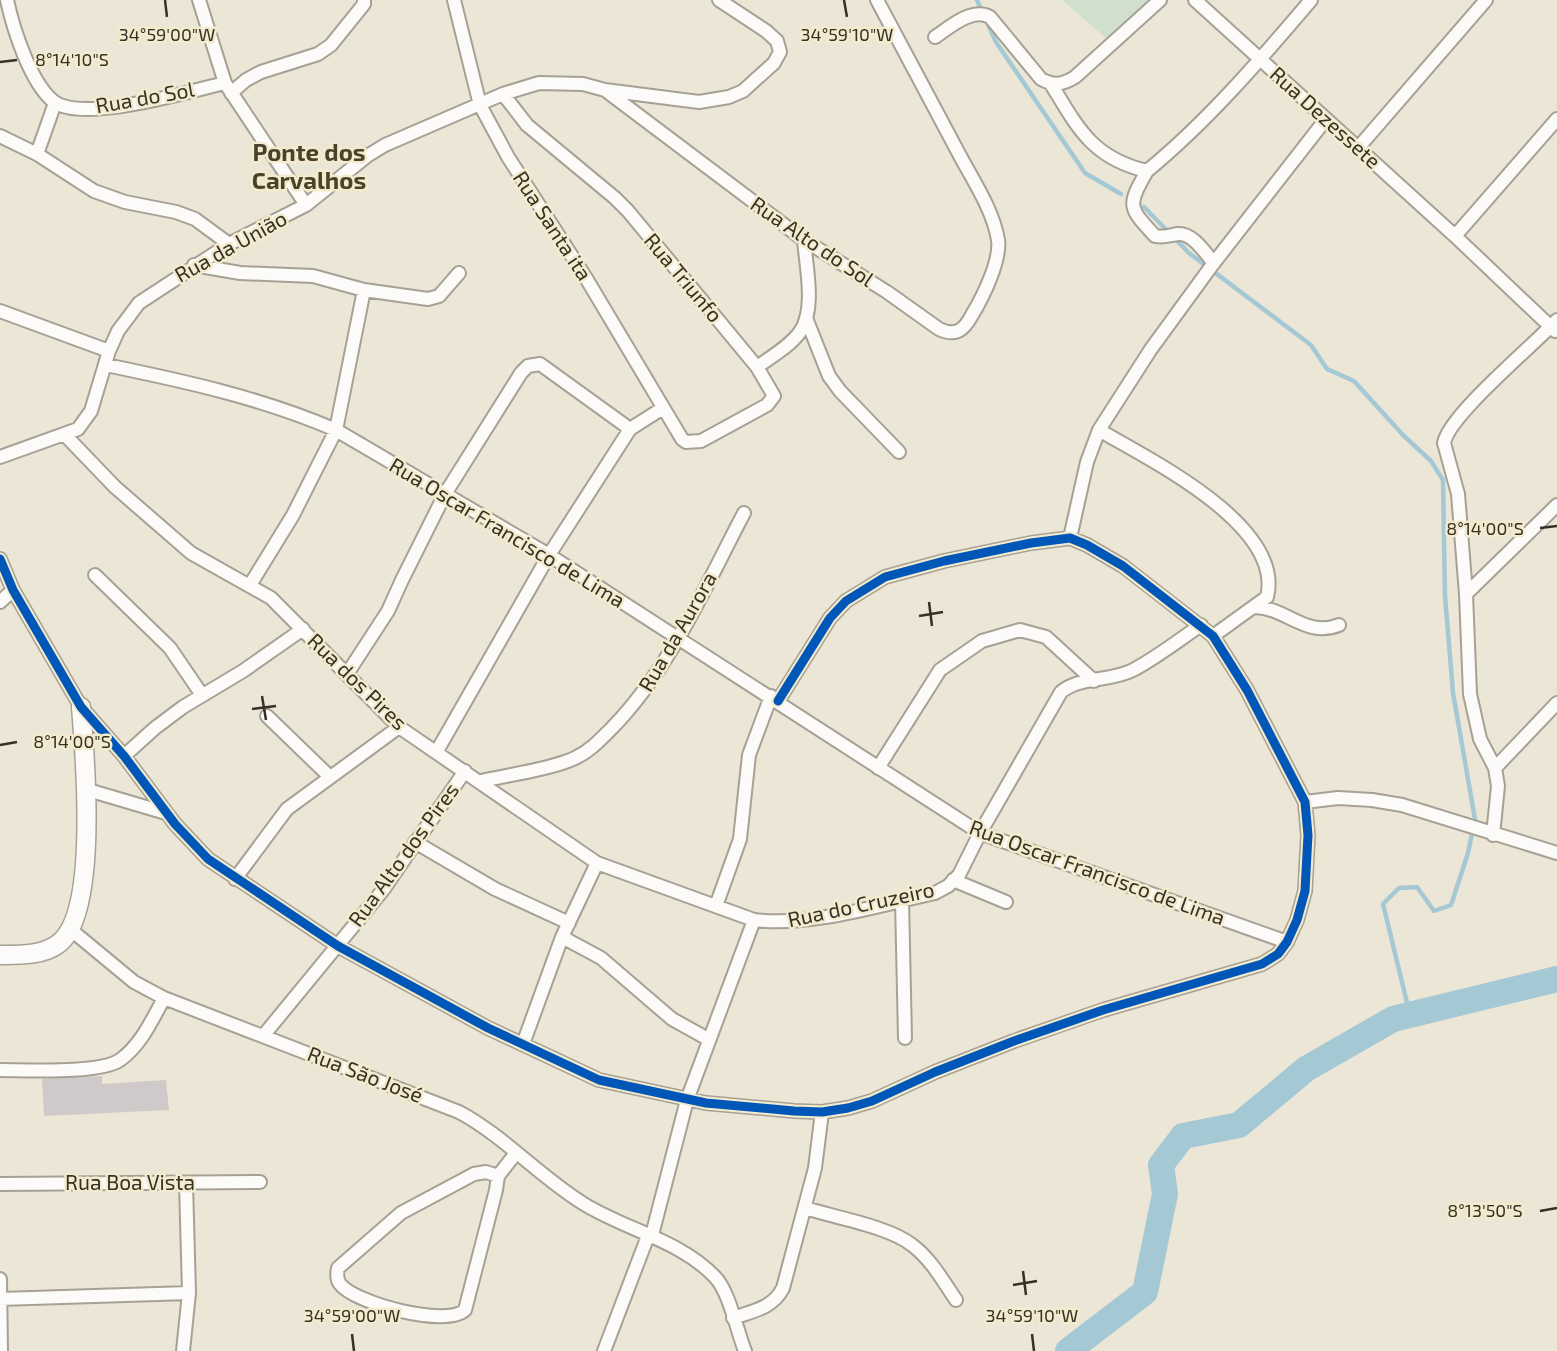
<svg xmlns="http://www.w3.org/2000/svg" width="1557" height="1351" font-family="'Exo 2',sans-serif">
<style>
.green{fill:#d0e0cc}
.lines{fill:none;stroke-linecap:round;stroke-linejoin:round}
.stream{stroke:#a5c8d5;stroke-width:4.5}
.river{stroke:#a5c8d5;stroke-width:26}
.building{fill:#d0c9ca}
.street-casing{stroke:#a6a195;stroke-width:16}
.secondary-casing{stroke:#a6a195;stroke-width:21}
.street{stroke:#fcfbf9;stroke-width:12}
.secondary{stroke:#fcfbf9;stroke-width:18}
.cycleway-casing{stroke:#f4ebce;stroke-width:13}
.cycleway{stroke:#0057b8;stroke-width:9}
.ticks{fill:none;stroke:#353126;stroke-width:2.5}
.labels{text-anchor:middle;stroke-width:5;stroke-linejoin:round;paint-order:stroke}
.street-label{font-size:21px;fill:#353126;stroke:#f4ebce}
.quarter-label{font-size:24px;font-weight:bold;fill:#4a422a;stroke:#f4ebce}
.ticks-label{font-size:18px;text-anchor:middle;fill:#353126;stroke:#f4ebce;stroke-width:5;stroke-linejoin:round;paint-order:stroke}
</style>
<rect width="100%" height="100%" fill="#ece6d6"/>
<path class="green" d="M1062 0H1153L1108 40Z"/>
<g class="lines">
<path class="stream" d="M977 0 982 12
M986 20 996 42 1085 173 1121 194
M1144 207 1189 253 1311 345 1327 369 1354 381 1403 435 1431 461 1443 480 1445 596 1453 693 1475 819 1468 853 1451 905 1434 911 1417 887 1399 888 1383 904 1410 1015"/>
<path class="river" d="M1068 1351 1145 1292 1165 1194 1161 1165 1183 1136 1239 1125 1306 1069 1393 1019 1557 979"/>
</g>
<path class="building" d="M99 1076H102V1084L166 1080 169 1110 44 1116 42 1079Z"/>
<g class="lines">
<g class="street-casing">
<path id="street" d="M7 0C13 28 30 82 53 101 82 124 190 91 225 83
M199 0 225 83 306 205
M454 0 480 105 508 157 586 278 682 439 686 442 701 441 767 405 774 396 757 367 628 211 615 198 527 125 503 94
M1195 0 1455 236 1555 331
M935 37C950 27 972 7 990 17L1041 79C1054 86 1062 85 1075 77L1160 0
M1051 84C1078 128 1092 158 1147 171 1208 121 1260 60 1311 0
M605 90 804 240 887 292 939 329C956 337 964 330 972 315 983 297 1001 260 998 240 993 209 972 179 958 152 931 101 904 50 877 0
M231 93 246 80 261 72 318 54 331 45 364 4V0
M0 136 37 154 94 191 125 202 176 212 195 219 229 244
M1358 148 1486 0
M37 154 55 103
M1147 171C1127 206 1128 207 1155 236 1164 238 1170 235 1178 234 1193 233 1205 253 1214 263
M1455 236 1557 119
M194 265 240 273 313 276 364 290 336 430 293 515 250 585
M364 290 428 299 439 296 459 273
M0 311 109 351
M806 318 829 376 840 391 899 452
M106 365C184 381 262 398 336 430L549 555 980 833 1287 942
M757 367C771 357 790 346 800 332 816 309 806 267 804 240
M1099 430C1148 459 1285 525 1267 597L1213 636
M65 435 115 487 191 553 271 598 399 727 597 863 754 920C811 927 879 905 935 893L948 886 959 875 980 833 1061 692C1080 676 1110 682 1133 670 1156 658 1179 640 1201 625
M0 457 78 429 91 411 109 351 118 331 139 303 229 244 306 205 367 156 385 145 503 94 539 83 583 84 605 90 699 102 729 97 743 91 774 63 780 52 777 41 766 31 719 0
M1070 538 1087 462 1099 430 1151 349 1213 264 1326 119
M0 559 13 590 81 707 124 756 175 824 208 859 338 946 488 1028 599 1080 706 1103 794 1111 822 1112 848 1108 872 1101 935 1072 1014 1041 1103 1010 1262 964 1278 954 1287 942 1297 920 1305 891 1308 835 1305 802 1247 690 1213 636 1123 566 1087 545 1070 538 1031 543 944 561 885 577 846 601 830 618 778 701
M95 575 170 648 202 695
M1466 594 1557 505
M0 602 13 590
M1255 607C1287 608 1306 638 1339 625
M347 674 388 611 402 580 445 494 521 373 528 366 540 364 630 429
M267 716 329 776
M437 751 549 555 630 429 663 408
M124 756 155 728 183 707 243 671 303 629
M878 768 940 670 982 641 1020 630 1046 637 1094 681
M1495 768 1557 703
M481 781C507 775 552 769 575 758 590 751 601 739 612 728 671 667 705 587 744 513
M88 790 166 813
M1305 802 1338 798 1372 800 1402 805 1557 853
M1493 835 1498 786 1495 768 1480 739 1470 694 1466 594 1458 494 1444 443C1449 415 1534 345 1557 320
M415 842 495 889 569 923
M235 879 287 809 399 727
M953 880 1006 902
M902 900 905 1038
M716 906 740 839 749 755 771 696
M70 929 134 982 164 998 459 1112C504 1136 540 1177 584 1204 626 1230 680 1240 715 1277 729 1291 737 1331 745 1351
M562 937 601 958 672 1019 708 1039
M263 1036 383 890 465 771
M523 1044 562 937 597 863
M0 1070C27 1070 100 1074 120 1060 141 1045 152 1020 164 998
M498 1176 486 1172 474 1174 401 1213 338 1268C337 1273 336 1279 340 1284 354 1303 446 1328 465 1310L496 1190 498 1176 516 1153
M0 1184 260 1182
M805 1208C834 1217 890 1227 912 1245 931 1259 943 1281 956 1300
M0 1279 1 1351
M0 1299 189 1293
M733 1318C753 1311 773 1308 783 1288L815 1168 822 1112
M183 1351 189 1293 186 1183
M604 1351 646 1241 652 1235 687 1100 754 920"/>
</g>
<g class="secondary-casing">
<path id="secondary" d="M0 955C18 955 42 956 58 944 99 914 85 755 81 707"/>
</g>
<use href="#street" class="street"/>
<use href="#secondary" class="secondary"/>
<g class="cycleway-casing">
<path id="cycleway" d="M0 559 13 590 81 707 124 756 175 824 208 859 338 946 488 1028 599 1080 706 1103 794 1111 822 1112 848 1108 872 1101 935 1072 1014 1041 1103 1010 1262 964 1278 954 1287 942 1297 920 1305 891 1308 835 1305 802 1247 690 1213 636 1123 566 1087 545 1070 538 1031 543 944 561 885 577 846 601 830 618 778 701"/>
</g>
<use href="#cycleway" class="cycleway"/>
</g>
<path class="ticks" d="M165 0 167 17M844 0 847 17M0 62 17 60M1540 528 1557 526M929 602 932 626M919 616 943 612M262 696 266 720M252 709 276 706M0 745 17 742M1540 1211 1557 1208M1023 1271 1026 1295M1013 1285 1037 1281M352 1334 354 1351M1032 1334 1034 1351"/>
<g class="labels">
<g class="street-label">
<text transform="translate(145 98) rotate(-10)" y="7">Rua do Sol</text>
<text transform="translate(1325 118) rotate(42)" y="7">Rua Dezessete</text>
<text transform="translate(552 226) rotate(57)" y="7">Rua Santa ita</text>
<text transform="translate(812 242) rotate(34)" y="7">Rua Alto do Sol</text>
<text transform="translate(231 247) rotate(-29)" y="7">Rua da União</text>
<text transform="translate(683 278) rotate(50)" y="7">Rua Triunfo</text>
<text transform="translate(507 533) rotate(31)" y="7">Rua Oscar Francisco de Lima</text>
<text transform="translate(678 632) rotate(-60)" y="7">Rua da Aurora</text>
<text transform="translate(357 682) rotate(44)" y="7">Rua dos Pires</text>
<text transform="translate(404 855) rotate(-54)" y="7">Rua Alto dos Pires</text>
<text transform="translate(1097 873) rotate(20)" y="7">Rua Oscar Francisco de Lima</text>
<text transform="translate(861 905) rotate(-12)" y="7">Rua do Cruzeiro</text>
<text transform="translate(365 1075) rotate(21)" y="7">Rua São José</text>
<text x="130" y="1190">Rua Boa Vista</text>
</g>
<g class="quarter-label">
<text x="309" y="161">Ponte dos<tspan x="309" dy="28">Carvalhos</tspan></text>
</g>
</g>
<g class="ticks-label">
<text x="167" y="41">34°59'00"W</text>
<text x="847" y="41">34°59'10"W</text>
<text x="72" y="66">8°14'10"S</text>
<text x="1485" y="535">8°14'00"S</text>
<text x="72" y="748">8°14'00"S</text>
<text x="1485" y="1217">8°13'50"S</text>
<text x="352" y="1322">34°59'00"W</text>
<text x="1032" y="1322">34°59'10"W</text>
</g>
</svg>
